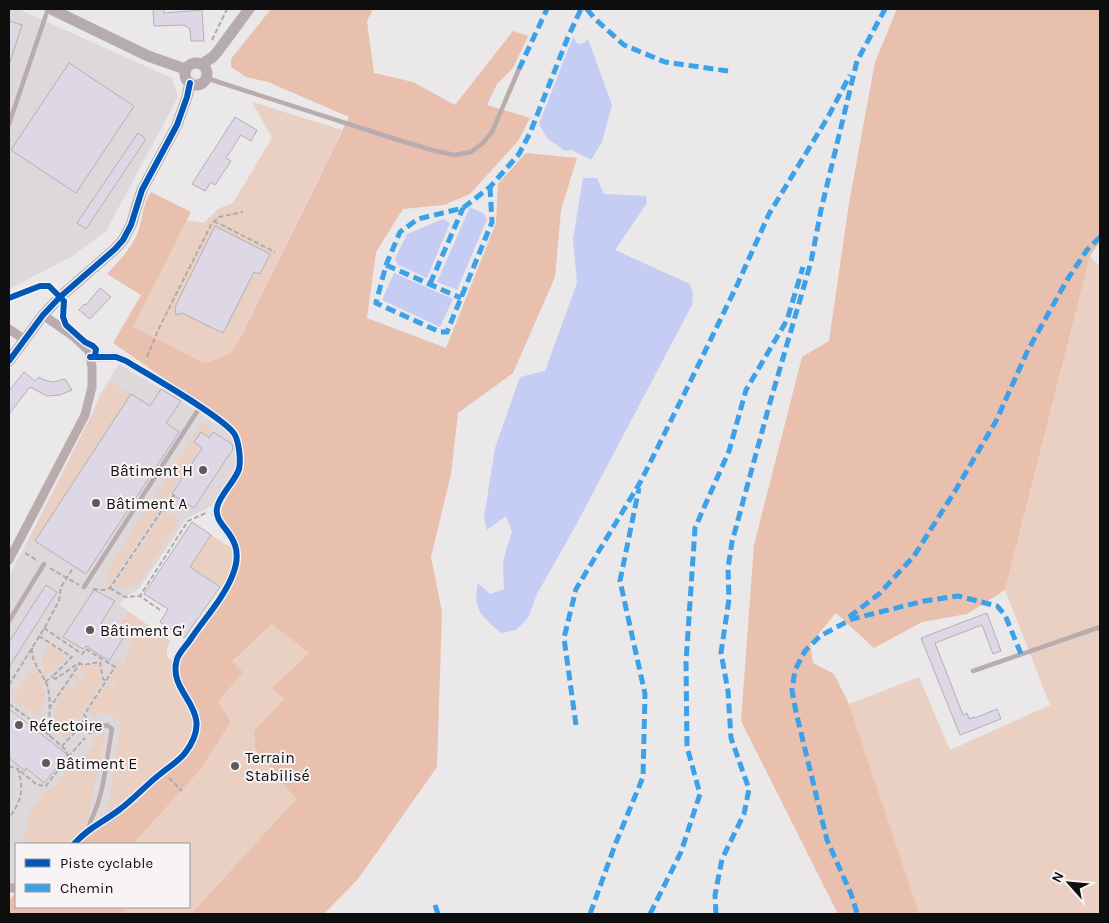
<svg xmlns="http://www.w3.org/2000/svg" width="1109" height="923" font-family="Karla,sans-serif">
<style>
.built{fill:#ded8db}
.green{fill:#eacfc3}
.forest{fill:#e9bfad}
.water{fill:#c5cdf4}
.building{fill:#ded7e5;stroke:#b2b0b2}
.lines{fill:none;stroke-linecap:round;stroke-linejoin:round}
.path{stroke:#b1aaaa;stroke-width:2;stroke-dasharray:5 2.5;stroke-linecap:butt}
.lane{stroke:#b9acae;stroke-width:4.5}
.street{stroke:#b9acae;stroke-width:9}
.secondary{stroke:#b7acad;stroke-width:11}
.quiet{stroke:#3da1e9;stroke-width:5;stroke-dasharray:10 5;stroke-linecap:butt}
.cycleway-casing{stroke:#f8f4f6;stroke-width:9}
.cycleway{stroke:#0057b8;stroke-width:6}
.poi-dot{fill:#5c5a5b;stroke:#f8f4f6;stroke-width:2}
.labels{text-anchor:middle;stroke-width:4;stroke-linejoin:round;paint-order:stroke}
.poi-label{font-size:16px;fill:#0f0e0e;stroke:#f8f4f6;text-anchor:start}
</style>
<rect width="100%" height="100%" fill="#eae8e9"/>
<path class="built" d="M9 9H18L172 78 178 97 106 231 71 257 9 289Z
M119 364 181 401 218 426 220 424 233 439 236 452 235 468 230 480 216 504 186 519 139 589 125 597 120 605 170 641 167 648V657L174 662 183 750 70 844H16V885H9V576L55 488 91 416 100 394Z"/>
<path class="green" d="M252 102 342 130 242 335 230 354 204 363 132 327 187 220 204 223 218 209 233 203 272 138Z
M1090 256 1100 267V914H918L849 704 919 677 950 750 1050 705 1005 590Z
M110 382 131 394 35 541 30 537 91 416Z
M202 422 212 429 109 586 107 577 109 567Z
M164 510 180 520 138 585 126 588H113Z
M211 535 235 550 224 589 190 567Z
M129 612 170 641 167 648V657L174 662 191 708 193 720 191 735 183 750 107 816 121 722 108 713H98L94 718 87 713 106 683 113 687 116 684 109 680 117 667 112 663 119 660 124 666 132 641 131 633 118 628Z
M272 624 309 653 273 687 284 697 254 731 255 748 265 762 296 799 191 914H128L121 907H189V844H133L200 770 231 722 218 702 243 672 232 663Z
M50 645 69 658 46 675C39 659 41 658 50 645Z
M99 664 102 682 79 718 74 716 68 725 75 730 67 740C64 737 59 734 57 731 49 721 61 694 68 685L75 689 78 683 72 678 75 674 82 679 85 674 79 669 81 667Z
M34 666C44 683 51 699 37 715L12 700Z
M102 733 106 736 101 752 86 828 70 844H27L22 839 31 810 46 792 55 786 72 765 79 767 81 759 96 745 91 742Z"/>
<path class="forest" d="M271 9H373L367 21 374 73 413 82 455 105 513 31 528 36 513 68 497 84 487 105 530 118 518 141 470 194 444 205 403 209 376 252 367 318 446 348 496 223 498 184 526 153 577 158 561 210 555 277 513 373 458 413 451 474 431 557 442 612 437 767 358 879 324 914H191L296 799 265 762 255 748 254 731 284 698 272 688 309 653 272 624 232 662 243 672 218 702 231 722 200 770 133 844H78L181 761 199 724 179 683V662L227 593 241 558 237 538 219 513 242 468V459L225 420 113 343 141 295 107 274C120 260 133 247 139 229 143 217 143 203 151 192L191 212 133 327 204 363 230 354 242 335 349 117 268 82 246 77 231 67V59Z
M897 9H1100V242L1090 256 1005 590 967 614 922 622 874 648 836 613 810 644 813 663 834 674 849 704 919 914H838L741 721 754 545 802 357 829 341 849 203 875 62Z
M14 894H16V907H121L128 914H9V900Z"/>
<path class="water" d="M573 37 578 44 584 43 588 39 612 105 602 142 591 160 572 150 565 151 547 138 539 124Z
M583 178H597L604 194 646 196 647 203 615 250 690 284 693 294 692 305 575 527 537 594 528 618 516 630 501 633C482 616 472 610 478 583L490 594 504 589 503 561 512 531 506 516 487 530 484 517 495 448 520 377 545 371 577 283 573 239Z
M470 207 483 213 487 219 457 290 437 282Z
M443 219 450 223 427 278 398 265 395 259 407 234Z
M394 273 453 299 440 327 382 300Z"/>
<path class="building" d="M153 9H164V13L202 10 204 41H191L190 29 184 25 154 26Z
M9 21 22 25 10 62H9Z
M69 63 134 106 76 193 11 150Z
M235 117 257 130 251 141 241 135 226 158 231 161 215 185 211 182 205 191 192 184Z
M138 133 146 139 86 229 77 223Z
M215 226 270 254 260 274 254 272 223 333 182 313 176 315 175 307Z
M100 288 111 297 90 319 79 310 84 304 86 305Z
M24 372 35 381 39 377 44 380 53 382 65 379 72 390 60 395 47 396 30 387 9 414V391Z
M161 389 181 401 166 423 179 432 86 574 35 541 131 394 150 406Z
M201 432 209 438 213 432 232 444 233 449 194 508 172 494 202 448 194 442Z
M192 522 211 535 190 567 220 587 184 638 160 622 168 609 144 594Z
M46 585 57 592 9 667V642Z
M94 590 115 601 101 623 123 638 109 661 86 646 83 649 63 637Z
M987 613 1001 651 993 654 982 625 935 643 963 715 967 713 969 719 974 717 975 718 997 709 1001 719 960 735 921 638Z
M9 709 81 765 80 766 63 760 44 783 26 768 25 771 9 758Z"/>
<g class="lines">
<path class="path" d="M212 40 227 9
M214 221 275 252
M147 357 159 328 211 225 219 217 243 212
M25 553 38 561
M50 568 79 585
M110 588 125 597 140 596
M93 589 104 590 110 588 170 498 175 495
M160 610 140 596 188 521 208 512
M44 628 82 654 86 649 115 667 84 715 86 717 78 729 62 746
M39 636 72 657 53 676 55 679 79 663 83 665 100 662 103 679 106 681
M32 648C31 663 42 672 47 685 52 701 48 720 50 737
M45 682 53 676
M9 685 45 627 59 601 61 587 73 568
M9 704 35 723 66 750 68 757 46 786 37 785 18 769C24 790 22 800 9 818
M49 709 80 663
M68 757 85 738
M9 766 18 769
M169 778 182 791"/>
<path class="lane" d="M206 78 395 139 435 151 455 155 471 152 483 143 492 132 519 69
M9 124 48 9
M84 587 200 407
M9 621 44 564
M973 671 1100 627
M89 830C88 823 93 817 95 811 105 786 107 756 112 729L107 725 101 726 90 732"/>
<path class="street" d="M9 329 25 340
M9 560 85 415 92 387V367L89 351 73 336 43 315
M74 844C89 827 102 823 119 810 133 800 145 786 159 775 167 768 178 762 185 753 219 708 166 696 177 659 179 653 186 646 190 640 204 619 224 598 233 574 248 535 213 528 217 508 219 495 235 482 239 469 241 460 239 443 235 435 227 419 145 373 126 361L116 357H90
M9 888H16"/>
<path class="secondary" d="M51 9 148 56 185 69
M185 74a11 11 0 1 1 22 0a11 11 0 1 1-22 0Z
M202 64 213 57 218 51 249 9
M9 361 43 315 60 297 115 249 123 240 131 225 142 190 177 125 187 97 190 83"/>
<path class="quiet" d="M587 9 595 19 624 45 665 62 728 71
M519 69 547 9
M490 187 492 222 447 332H440L376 303 386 265 400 232 418 219 463 208 490 187 519 154 530 133 568 37 581 9
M386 265 461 298
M430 284 463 208
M849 617 879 594 914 556 955 491 996 421 1028 350 1067 280 1087 250 1100 237
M576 725 564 638 576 589 641 481 695 372 738 283 769 214 828 117 850 75
M435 905 438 914
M857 913 851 894 827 840 796 712 792 690 795 670 805 651 820 636 852 619 924 601 958 596 997 606 1005 615 1021 654
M590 914 615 845 643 777 645 694 620 581 639 488
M650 914 681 852 700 794 687 747 686 662 695 528 729 451 746 390 787 320 803 267
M716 914 715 895 722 859 744 814 749 789 731 738 728 691 721 653 729 599 728 568 732 542 769 406 811 262 821 210 857 61 885 9"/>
<g class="cycleway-casing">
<path id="cycleway" d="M9 298 40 286H49L64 301 63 317 66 325 85 342 93 346 96 349 95 356
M9 361 43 315 60 297 115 249 123 240 131 225 142 190 177 125 187 97 190 83
M74 844C89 827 102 823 119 810 133 800 145 786 159 775 167 768 178 762 185 753 219 708 166 696 177 659 179 653 186 646 190 640 204 619 224 598 233 574 248 535 213 528 217 508 219 495 235 482 239 469 241 460 239 443 235 435 227 419 145 373 126 361L116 357H90"/>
</g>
<use href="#cycleway" class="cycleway"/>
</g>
<g class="poi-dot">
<circle cx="203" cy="470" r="5"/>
<circle cx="96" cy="503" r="5"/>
<circle cx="90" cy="630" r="5"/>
<circle cx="19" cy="725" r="5"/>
<circle cx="46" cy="763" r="5"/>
<circle cx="235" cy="766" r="5"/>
</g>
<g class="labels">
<g class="poi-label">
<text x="193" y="476" text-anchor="end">Bâtiment H</text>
<text x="106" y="509">Bâtiment A</text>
<text x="100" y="636">Bâtiment G'</text>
<text x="29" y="731">Réfectoire</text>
<text x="245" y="763">Terrain<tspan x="245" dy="18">Stabilisé</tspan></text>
<text x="56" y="769">Bâtiment E</text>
</g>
</g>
<rect width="1109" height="923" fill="none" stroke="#0f0e0e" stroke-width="20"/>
<rect x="15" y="843" width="175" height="65" fill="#f8f4f6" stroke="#9b9899"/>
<rect x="25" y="859" width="25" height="8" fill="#0057b8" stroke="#9b9899"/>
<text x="60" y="868" font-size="15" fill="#0f0e0e">Piste cyclable</text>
<rect x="25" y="884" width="25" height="8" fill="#3da1e9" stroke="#9b9899"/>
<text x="60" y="893" font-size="15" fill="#0f0e0e">Chemin</text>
<g transform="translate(1069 883) rotate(297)" stroke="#f8f4f6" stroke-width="4" paint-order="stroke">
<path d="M0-4L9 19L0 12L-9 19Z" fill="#0f0e0e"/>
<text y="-8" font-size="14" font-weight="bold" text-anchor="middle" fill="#0f0e0e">N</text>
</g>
</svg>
